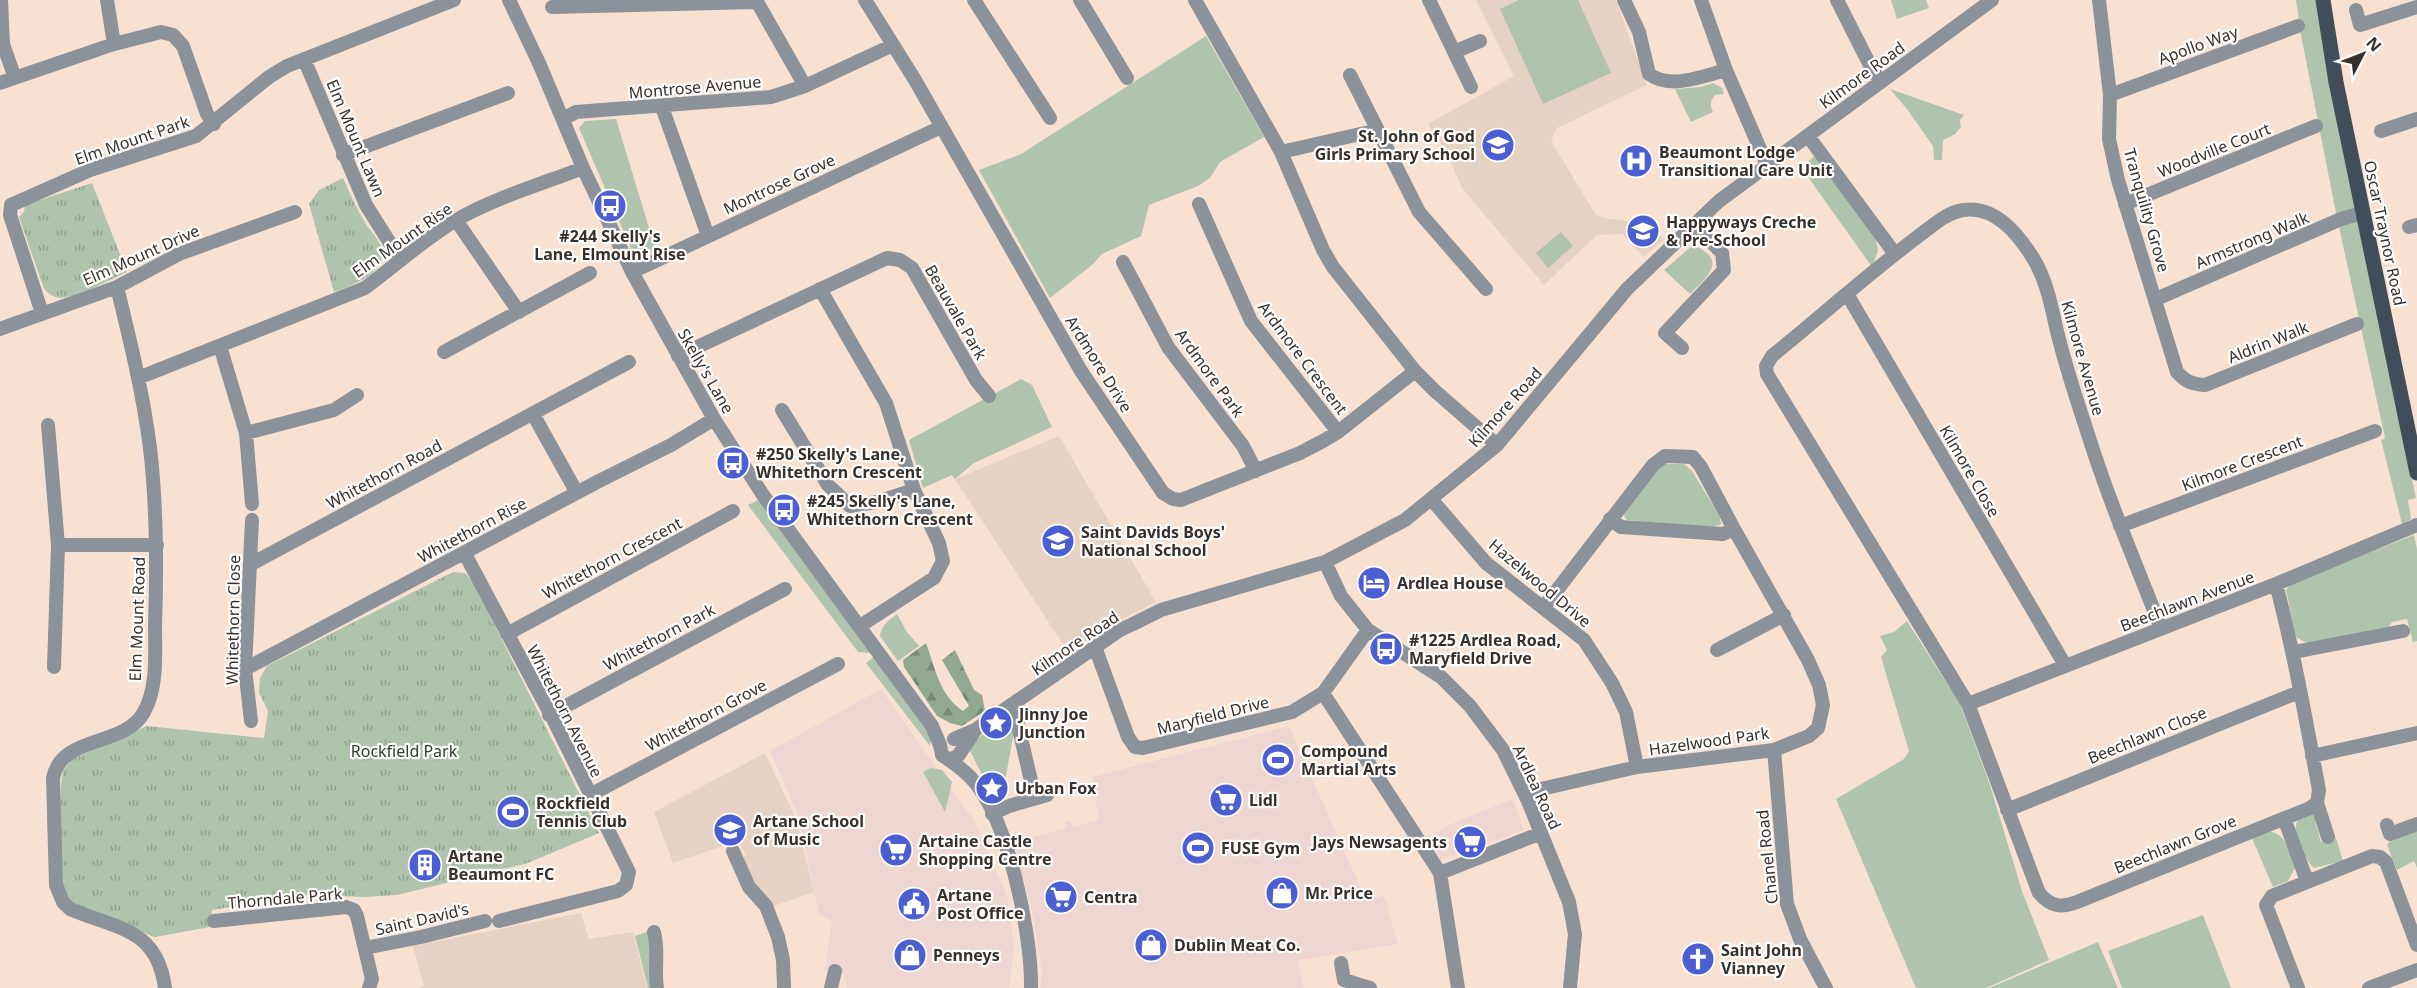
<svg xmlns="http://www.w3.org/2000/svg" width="2417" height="988" font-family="'Noto Sans',sans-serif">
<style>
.commercial{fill:#f0d6d2}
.education{fill:#e5d2c3}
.grass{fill:#b0c4ad}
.forest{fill:url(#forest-firs)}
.park{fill:url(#park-tufts)}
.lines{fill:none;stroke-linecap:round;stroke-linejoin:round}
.minor{stroke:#8b929a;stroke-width:14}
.major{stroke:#424d5b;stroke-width:15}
.labels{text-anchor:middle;stroke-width:4.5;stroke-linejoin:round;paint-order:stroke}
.street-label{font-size:16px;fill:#392f2a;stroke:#fff}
.poi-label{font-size:16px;font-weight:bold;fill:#392f2a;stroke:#fff;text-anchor:start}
.park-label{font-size:16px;fill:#23461f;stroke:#fff}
</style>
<defs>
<pattern id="forest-firs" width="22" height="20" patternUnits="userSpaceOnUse" patternTransform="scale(1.5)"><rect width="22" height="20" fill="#91a98e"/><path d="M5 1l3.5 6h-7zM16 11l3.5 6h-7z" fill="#778a74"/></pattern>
<pattern id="park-tufts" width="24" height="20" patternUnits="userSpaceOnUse" patternTransform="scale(1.5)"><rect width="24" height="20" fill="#b0c4ad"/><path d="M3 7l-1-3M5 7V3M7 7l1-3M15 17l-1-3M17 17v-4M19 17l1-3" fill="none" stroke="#90a08d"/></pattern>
</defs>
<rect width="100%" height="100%" fill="#f9e1d2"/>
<path class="commercial" d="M881 689 975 822 1007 896 1014 946 1009 988H847L844 974 825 970 832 921 819 915 799 817 770 751Z
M1289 726 1366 900 1384 896 1398 944 1297 961 1304 988H1040L1042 973 1034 919 1014 842 1066 828 1065 822 1070 821 1073 827 1099 820 1092 777Z
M1513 799 1524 830 1441 860 1433 855 1424 839 1449 825Z"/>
<path class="education" d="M1476 0H1616L1647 85 1557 128 1551 141 1596 215 1610 219 1640 223 1665 239 1644 257 1622 234 1597 235 1544 285 1462 188 1446 150 1428 124 1514 76Z
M1059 436 1156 602 1119 621 1068 652 955 479Z
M765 753 796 819 814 892 771 907 757 892 740 859 746 855 738 841 673 863 654 812Z
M581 913 589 939 633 932 647 988H419L424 986 413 946Z"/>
<path class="grass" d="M1519 0H1578L1611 73 1543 104 1500 9Z
M1891 0H1926L1929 8 1897 19Z
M2296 0H2316L2341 143 2416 498 2408 500 2411 519 2402 524 2381 440 2385 438 2336 213 2301 35Z
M1206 36 1264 137 1220 162 1210 178 1198 186 1149 205 1141 236 1102 254 1092 265 1050 298 979 170 1021 154Z
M1713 83 1722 88 1724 94 1715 95C1710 101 1710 105 1713 112L1691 122 1675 89 1701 87Z
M1890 89 1964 115 1960 120 1961 127 1955 134 1943 140 1942 160H1934L1933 146 1907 109Z
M616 119 656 251 646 256 633 253 579 128 585 121Z
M1815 156 1876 239 1878 251 1872 267 1801 167Z
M1561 232 1573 246 1548 268 1536 253Z
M1692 246C1700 247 1703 250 1709 255 1721 268 1698 285 1690 294L1664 270Z
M1021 379 1032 385 1052 427 974 463 955 479 952 475 923 488 909 440Z
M1664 464H1684L1692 471 1719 515 1721 523 1720 525 1707 527 1627 520 1624 516 1625 511 1655 471Z
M760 499 871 651 870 653 858 652 748 505Z
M2414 535 2417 549V641L2413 642 2407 619 2392 622 2386 631 2308 644 2296 637 2286 590 2291 583Z
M897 614 907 632 919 646 898 661 880 636C881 625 889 620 897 614Z
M1907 621 1960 704 1989 782 2022 891 2049 960 1986 988H1916L1836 799 1904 759 1909 751 1881 657 1887 650 1880 636 1894 632Z
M875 656C888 674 936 725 930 746L866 663Z
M1010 722 1015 726 1002 797 993 796 969 749C978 736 994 725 1010 722Z
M931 768 942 770 952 782 945 812 923 772Z
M2316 813 2318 817 2315 821 2321 842 2336 838 2343 861 2314 868C2305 860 2290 831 2298 820 2302 815 2310 814 2316 813Z
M2417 830V868L2414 861 2397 870 2387 845 2389 842Z
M2265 831C2286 831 2289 851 2295 868L2288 881 2273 887 2251 836Z
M2203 915 2231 988H2122L2108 951Z
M649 931 653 988H648L635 936Z
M2098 942 2118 988H1989Z"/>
<path class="forest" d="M926 643C935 668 940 696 963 711L969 706 942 660 955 650 974 690 982 695 985 711 962 726 950 723 937 716 904 667 903 660Z"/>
<path class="park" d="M343 178C350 194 357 210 366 224 370 231 377 237 380 244 393 270 352 286 334 292L309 204 319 190Z
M92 183 127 272C111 279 76 298 60 298 53 297 49 294 44 289L19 217 24 212 25 205Z
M453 572 465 573 474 584 599 833 528 863 397 895 365 897 302 895 212 910 210 927 155 937 77 908 65 899 59 885 61 785 63 771 72 759 147 726 264 738 268 711 259 693 260 678 267 666Z"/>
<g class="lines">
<path class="minor" d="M1 0 3 44 15 78
M107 0 114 44
M509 0 539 63 583 168 632 272 714 419 763 495 932 726 940 745 942 755C952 762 962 768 971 778 1008 817 1032 934 1031 988
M756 0 805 86
M865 0 915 80 1081 371 1163 493 1173 499 1181 500 1300 453 1323 441 1338 432 1415 371
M974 0 1050 118
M1080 0 1127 78
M1195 0 1281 152 1323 250 1333 267 1415 371 1435 391 1497 445
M1429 0 1471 87
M1624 0 1639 32 1649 74C1670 90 1703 76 1726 70
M1701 0 1726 70 1767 165
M1837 0 1872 69 1881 82
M2099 0 2110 95 2109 139 2118 180 2177 372C2186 382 2192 384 2205 385L2357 324
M552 7 757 2
M2356 10 2360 25 2417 7
M1454 52 1480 41
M304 59 366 205 400 259
M1350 75 1419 212 1486 289
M0 83 114 44 161 32 173 35 183 46 207 114 214 124
M2110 95 2298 26
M662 107 708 236
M563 119 576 112 771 97 805 86 893 45
M2381 131 2417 119
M1808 136 1895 254
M1281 152 1378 130
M343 155 508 93
M1199 204 1251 321 1338 432
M2125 204 2316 126
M456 220 519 312
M2409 227 2417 225
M1123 262 1168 347 1243 446 1256 471
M632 272 941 127
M117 287C130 340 143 393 150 448 157 507 157 567 155 626 155 653 158 687 144 712 124 748 62 734 53 778L56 885 63 902 70 909C117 929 157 928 165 988
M820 289 886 403 914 490 939 543 943 561 934 578 860 626
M1847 294 2065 665
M2156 299 2341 219 2362 213
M42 313 10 215 11 205 90 170 196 136 269 77 287 66 454 0
M0 329 117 287 179 254 295 212
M220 346 246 433 252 504
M1682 348 1665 333 1724 270 1722 253 1694 224
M444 352 590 273
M678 356 887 258 900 260 912 268 976 380 989 396
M138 378 365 288C396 265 424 239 458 219 497 197 542 184 583 168
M782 410 828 485 850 506 877 502 914 490
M533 414 577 493
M48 425 58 545 54 667
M246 433 334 410 357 395
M1432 500 1486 563 1584 640 1612 683 1626 712 1637 767
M1610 519 1621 527 1723 534 1734 529
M2120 526 2375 431
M58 545H157
M465 554 553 719 629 872 626 885 618 891 499 921
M1325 562 1341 596 1368 630 1441 677 1470 706 1503 750 1528 801 1569 902 1575 934 1570 988
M251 564 629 362
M2276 584C2294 652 2306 721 2319 790L2317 803 2328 837
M2161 628C2135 562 2107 496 2086 428 2075 395 2064 361 2056 327 2051 304 2046 279 2033 258 2018 234 1995 205 1963 210 1945 213 1930 228 1916 238 1867 275 1820 317 1772 356L1766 366 1767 374 1968 704 2039 893C2051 907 2061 908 2077 902L2310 808 2317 803
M507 634 733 511
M1095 647 1128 737 1135 747 1143 748 1292 712 1323 693 1368 630
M1717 650 1784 615
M2294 652 2403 631
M245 669 599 481 671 445 714 419
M1323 693 1440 873 1458 988
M1968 704 2276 584 2417 525
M1008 707 1018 725 1032 785
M549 715 785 589
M251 721 245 669 252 520
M954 739 975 730 1120 630 1133 624 1161 610 1325 562 1405 520 1497 445 1627 289 1719 201 1992 0
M1774 750 1787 904 1800 939 1826 988
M2312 756 2417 733
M951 759 958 756 974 732
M1524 793 1637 767 1774 750 1809 736 1818 728 1823 705 1819 685 1808 660 1734 529 1701 467 1693 457 1665 456 1653 465 1544 607
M590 795 838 664
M2007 810 2299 692
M992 814 1009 806 1047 795
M2284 818 2307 881
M2387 825 2390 834 2417 824
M733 851 749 887 766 906 778 937 783 960 784 988
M1440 873 1541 833
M214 921 346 907 354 910 357 916 372 979 369 988
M654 932C659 951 654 969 657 988
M365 948 421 937 485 921
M1341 963 1344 980 1370 988
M831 988 835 971
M2298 988 2266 905 2272 896 2372 856 2380 857 2386 862 2417 945
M2369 988 2417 970"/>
<path class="major" d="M2323 0 2336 82 2417 473"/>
</g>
<defs>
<g id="school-disc" transform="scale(1.725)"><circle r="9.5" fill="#4b5fd3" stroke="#fff"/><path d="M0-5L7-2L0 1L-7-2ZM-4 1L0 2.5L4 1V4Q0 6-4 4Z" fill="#fff"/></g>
<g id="hospital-disc" transform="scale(1.725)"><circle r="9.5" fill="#4b5fd3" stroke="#fff"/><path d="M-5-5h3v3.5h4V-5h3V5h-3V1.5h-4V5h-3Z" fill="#fff"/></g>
<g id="bus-disc" transform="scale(1.725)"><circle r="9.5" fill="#4b5fd3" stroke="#fff"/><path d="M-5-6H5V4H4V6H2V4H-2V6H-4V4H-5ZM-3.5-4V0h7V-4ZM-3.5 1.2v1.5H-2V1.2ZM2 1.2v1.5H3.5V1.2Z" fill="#fff"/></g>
<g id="hotel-disc" transform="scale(1.725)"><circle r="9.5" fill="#4b5fd3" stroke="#fff"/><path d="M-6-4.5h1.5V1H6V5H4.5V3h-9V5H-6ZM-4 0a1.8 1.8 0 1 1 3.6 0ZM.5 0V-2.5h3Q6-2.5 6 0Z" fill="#fff"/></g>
<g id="sight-disc" transform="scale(1.725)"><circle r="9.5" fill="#4b5fd3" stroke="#fff"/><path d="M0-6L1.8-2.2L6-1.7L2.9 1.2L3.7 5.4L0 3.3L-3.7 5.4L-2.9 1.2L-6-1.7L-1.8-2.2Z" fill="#fff"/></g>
<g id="stadium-disc" transform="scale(1.725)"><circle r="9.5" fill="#4b5fd3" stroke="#fff"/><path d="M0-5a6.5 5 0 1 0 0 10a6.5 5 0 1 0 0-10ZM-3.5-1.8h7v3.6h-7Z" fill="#fff"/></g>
<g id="supermarket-disc" transform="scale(1.725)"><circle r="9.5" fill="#4b5fd3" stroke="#fff"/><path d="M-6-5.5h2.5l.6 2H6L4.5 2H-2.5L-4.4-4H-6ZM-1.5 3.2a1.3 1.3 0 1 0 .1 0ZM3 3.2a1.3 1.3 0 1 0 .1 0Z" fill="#fff"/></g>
<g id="building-disc" transform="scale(1.725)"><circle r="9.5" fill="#4b5fd3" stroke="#fff"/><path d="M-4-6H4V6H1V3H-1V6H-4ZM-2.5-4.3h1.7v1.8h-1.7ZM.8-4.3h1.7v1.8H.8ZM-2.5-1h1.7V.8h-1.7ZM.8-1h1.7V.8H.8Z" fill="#fff"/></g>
<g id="shop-disc" transform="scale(1.725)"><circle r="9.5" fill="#4b5fd3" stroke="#fff"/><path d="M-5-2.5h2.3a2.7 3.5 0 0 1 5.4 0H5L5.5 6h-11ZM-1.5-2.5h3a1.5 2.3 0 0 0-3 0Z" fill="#fff"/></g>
<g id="civic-disc" transform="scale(1.725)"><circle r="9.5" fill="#4b5fd3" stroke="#fff"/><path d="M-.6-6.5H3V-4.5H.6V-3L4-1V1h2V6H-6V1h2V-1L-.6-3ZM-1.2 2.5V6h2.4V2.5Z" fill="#fff"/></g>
<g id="church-disc" transform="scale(1.725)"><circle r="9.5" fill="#4b5fd3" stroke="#fff"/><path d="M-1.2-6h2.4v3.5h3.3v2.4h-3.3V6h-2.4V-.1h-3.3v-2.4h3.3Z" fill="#fff"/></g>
</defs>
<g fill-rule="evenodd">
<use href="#school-disc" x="1498" y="145"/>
<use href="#hospital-disc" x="1636" y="161"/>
<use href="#bus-disc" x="610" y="206"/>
<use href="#school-disc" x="1643" y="231"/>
<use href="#bus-disc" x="733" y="463"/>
<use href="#bus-disc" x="784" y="510"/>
<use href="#school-disc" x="1058" y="541"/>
<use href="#hotel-disc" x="1374" y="583"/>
<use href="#bus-disc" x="1386" y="649"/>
<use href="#sight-disc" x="996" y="723"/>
<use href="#stadium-disc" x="1278" y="760"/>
<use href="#sight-disc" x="992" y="788"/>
<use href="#supermarket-disc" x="1226" y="800"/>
<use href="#stadium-disc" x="513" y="812"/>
<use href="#school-disc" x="730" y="830"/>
<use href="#supermarket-disc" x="1470" y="842"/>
<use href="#stadium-disc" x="1198" y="848"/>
<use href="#supermarket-disc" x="896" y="850"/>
<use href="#building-disc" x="425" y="865"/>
<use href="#shop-disc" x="1282" y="893"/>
<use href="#supermarket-disc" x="1061" y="897"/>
<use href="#civic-disc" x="914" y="904"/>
<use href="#shop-disc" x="1151" y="945"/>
<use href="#shop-disc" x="910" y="955"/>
<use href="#church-disc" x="1698" y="959"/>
</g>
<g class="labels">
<g class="street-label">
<text transform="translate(2198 45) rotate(-20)" y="6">Apollo Way</text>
<text transform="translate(1862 75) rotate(-36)" y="6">Kilmore Road</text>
<text transform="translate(695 87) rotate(-5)" y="6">Montrose Avenue</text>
<text transform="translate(356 138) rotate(67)" y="6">Elm Mount Lawn</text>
<text transform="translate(132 140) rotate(-19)" y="6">Elm Mount Park</text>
<text transform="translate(2214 150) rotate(-22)" y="6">Woodville Court</text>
<text transform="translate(779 184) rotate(-25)" y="6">Montrose Grove</text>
<text transform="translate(2147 210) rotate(74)" y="6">Tranquility Grove</text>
<text transform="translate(2385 233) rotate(78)" y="6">Oscar Traynor Road</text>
<text transform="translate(402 240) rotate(-35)" y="6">Elm Mount Rise</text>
<text transform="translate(2252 240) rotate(-23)" y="6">Armstrong Walk</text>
<text transform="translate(141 255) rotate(-24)" y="6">Elm Mount Drive</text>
<text transform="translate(956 312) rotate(60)" y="6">Beauvale Park</text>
<text transform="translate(2268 342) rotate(-22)" y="6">Aldrin Walk</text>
<text transform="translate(1303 358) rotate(53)" y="6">Ardmore Crescent</text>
<text transform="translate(2083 358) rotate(74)" y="6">Kilmore Avenue</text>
<text transform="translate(1099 364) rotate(58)" y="6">Ardmore Drive</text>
<text transform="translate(706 371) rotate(60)" y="6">Skelly's Lane</text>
<text transform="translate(1210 373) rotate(54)" y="6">Ardmore Park</text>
<text transform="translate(1505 407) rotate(-48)" y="6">Kilmore Road</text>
<text transform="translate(2242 463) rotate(-21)" y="6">Kilmore Crescent</text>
<text transform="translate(1970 471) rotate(60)" y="6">Kilmore Close</text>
<text transform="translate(384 474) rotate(-28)" y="6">Whitethorn Road</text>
<text transform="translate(472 530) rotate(-28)" y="6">Whitethorn Rise</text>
<text transform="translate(612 558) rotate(-28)" y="6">Whitethorn Crescent</text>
<text transform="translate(1540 583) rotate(40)" y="6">Hazelwood Drive</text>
<text transform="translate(2187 601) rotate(-21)" y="6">Beechlawn Avenue</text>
<text transform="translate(137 619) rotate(-88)" y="6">Elm Mount Road</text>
<text transform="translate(233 620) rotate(-89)" y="6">Whitethorn Close</text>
<text transform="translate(659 637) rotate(-28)" y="6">Whitethorn Park</text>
<text transform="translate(1075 643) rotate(-34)" y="6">Kilmore Road</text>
<text transform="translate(565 711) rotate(63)" y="6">Whitethorn Avenue</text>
<text transform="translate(706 715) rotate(-28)" y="6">Whitethorn Grove</text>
<text transform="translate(1213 715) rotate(-14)" y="6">Maryfield Drive</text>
<text transform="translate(2147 735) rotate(-22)" y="6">Beechlawn Close</text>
<text transform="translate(1709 741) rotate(-8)" y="6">Hazelwood Park</text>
<text transform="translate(1537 787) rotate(65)" y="6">Ardlea Road</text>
<text transform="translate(2175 844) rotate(-22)" y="6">Beechlawn Grove</text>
<text transform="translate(1767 857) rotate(-96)" y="6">Chanel Road</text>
<text transform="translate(285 898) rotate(-5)" y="6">Thorndale Park</text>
<text transform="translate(422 919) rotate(-13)" y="6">Saint David's</text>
</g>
<g class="poi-label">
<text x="1475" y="142" text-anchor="end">St. John of God<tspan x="1475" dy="18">Girls Primary School</tspan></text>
<text x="1659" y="158">Beaumont Lodge<tspan x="1659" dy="18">Transitional Care Unit</tspan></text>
<text x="1666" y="228">Happyways Creche<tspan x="1666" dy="18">&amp; Pre-School</tspan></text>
<text x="610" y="242" text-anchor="middle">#244 Skelly's<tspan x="610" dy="18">Lane, Elmount Rise</tspan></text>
<text x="756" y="460">#250 Skelly's Lane,<tspan x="756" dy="18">Whitethorn Crescent</tspan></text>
<text x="807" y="507">#245 Skelly's Lane,<tspan x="807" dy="18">Whitethorn Crescent</tspan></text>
<text x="1081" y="538">Saint Davids Boys'<tspan x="1081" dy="18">National School</tspan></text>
<text x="1397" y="589">Ardlea House</text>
<text x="1409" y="646">#1225 Ardlea Road,<tspan x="1409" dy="18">Maryfield Drive</tspan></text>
<text x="1019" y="720">Jinny Joe<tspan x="1019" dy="18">Junction</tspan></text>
<text x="1301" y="757">Compound<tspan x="1301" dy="18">Martial Arts</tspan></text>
<text x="1015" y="794">Urban Fox</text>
<text x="1249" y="806">Lidl</text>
<text x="536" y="809">Rockfield<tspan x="536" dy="18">Tennis Club</tspan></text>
<text x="753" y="827">Artane School<tspan x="753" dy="18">of Music</tspan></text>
<text x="919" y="847">Artaine Castle<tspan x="919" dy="18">Shopping Centre</tspan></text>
<text x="1447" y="848" text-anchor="end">Jays Newsagents</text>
<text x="1221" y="854">FUSE Gym</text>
<text x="448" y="862">Artane<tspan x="448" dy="18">Beaumont FC</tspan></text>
<text x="1305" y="899">Mr. Price</text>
<text x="937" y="901">Artane<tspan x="937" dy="18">Post Office</tspan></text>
<text x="1084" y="903">Centra</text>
<text x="1174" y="951">Dublin Meat Co.</text>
<text x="1721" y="956">Saint John<tspan x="1721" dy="18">Vianney</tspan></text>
<text x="933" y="961">Penneys</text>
</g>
<g class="park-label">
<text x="404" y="757">Rockfield Park</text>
</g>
</g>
<g transform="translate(2363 54) rotate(48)" stroke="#ffffff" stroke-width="4.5" paint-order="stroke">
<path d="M0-4.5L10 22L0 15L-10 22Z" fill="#392f2a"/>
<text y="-9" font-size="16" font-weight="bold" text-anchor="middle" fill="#392f2a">N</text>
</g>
</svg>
